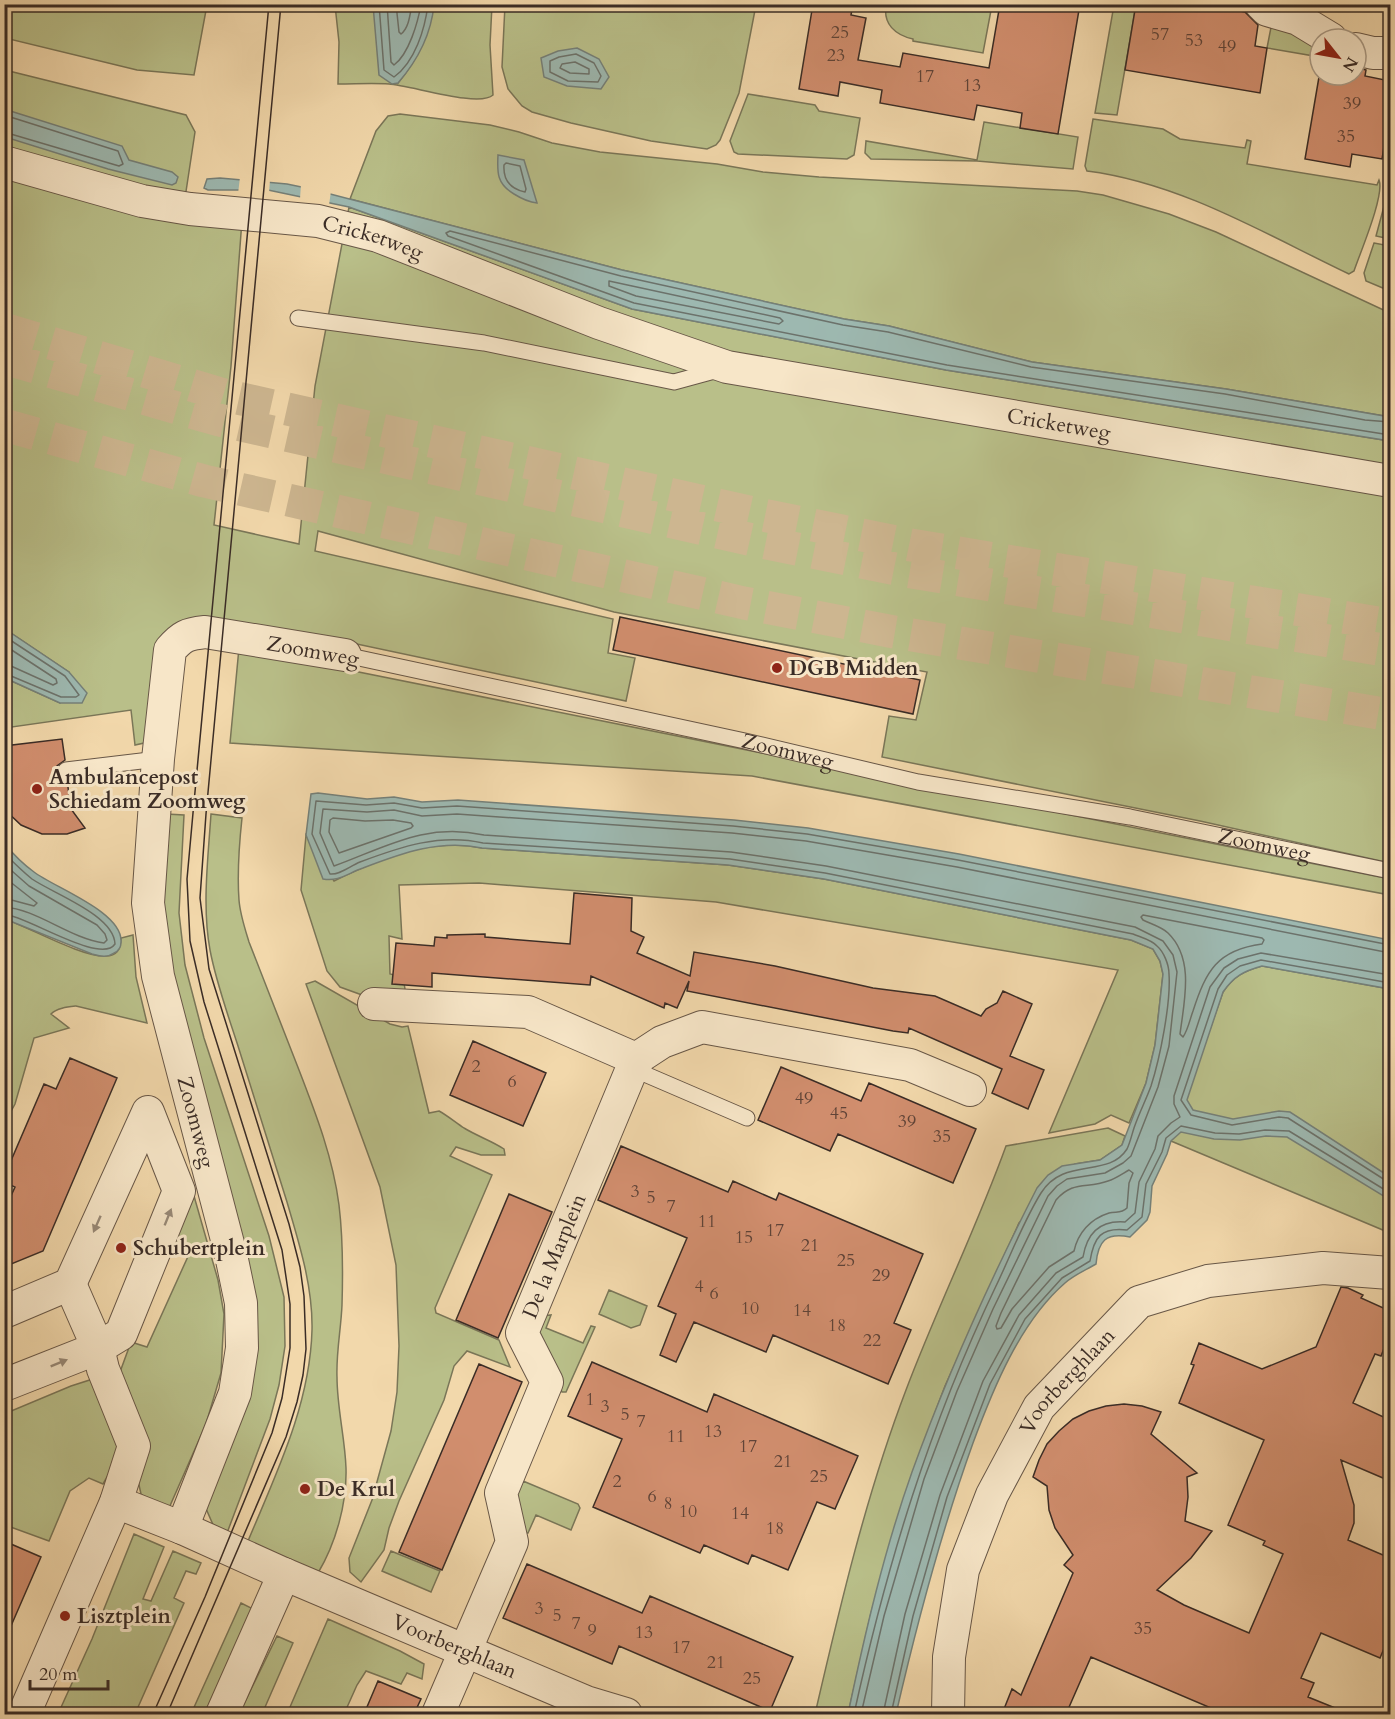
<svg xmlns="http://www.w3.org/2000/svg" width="1395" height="1719" font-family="Cardo,serif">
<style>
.green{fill:#b9bf89;stroke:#7a7658;stroke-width:1.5}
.water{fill:#9db8b0;stroke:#758079;stroke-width:1.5}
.pier{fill:#f2d8ab}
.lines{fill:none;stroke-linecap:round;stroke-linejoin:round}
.shore{stroke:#6c726b;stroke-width:1.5}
.building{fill:#d18e6e;stroke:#3a2c26;stroke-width:1.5}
.highway-tunnel{stroke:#cdb690;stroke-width:33;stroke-dasharray:33 16;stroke-linecap:butt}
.lane-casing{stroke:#685747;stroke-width:17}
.street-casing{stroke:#685747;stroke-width:34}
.lane{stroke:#f7e6c8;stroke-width:15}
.street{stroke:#f7e6c8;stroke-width:32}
.tram{stroke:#3a2c26;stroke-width:1.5}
.oneway{fill:#988977}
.poi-dot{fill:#8f2418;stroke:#f7e6c8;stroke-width:2}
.labels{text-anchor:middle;stroke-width:6;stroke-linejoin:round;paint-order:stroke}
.number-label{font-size:18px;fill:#604438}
.street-label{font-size:21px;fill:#3a2c26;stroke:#f7e6c8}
.poi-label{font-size:21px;font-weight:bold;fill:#3a2c26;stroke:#f7e6c8;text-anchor:start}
</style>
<rect width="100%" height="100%" fill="#f2d8ab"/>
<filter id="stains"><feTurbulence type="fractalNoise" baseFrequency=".00333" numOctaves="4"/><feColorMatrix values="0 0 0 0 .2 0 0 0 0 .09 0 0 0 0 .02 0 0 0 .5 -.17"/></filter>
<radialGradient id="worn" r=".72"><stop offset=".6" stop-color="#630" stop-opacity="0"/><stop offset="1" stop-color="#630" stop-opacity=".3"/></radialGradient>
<path class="green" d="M4 5 5 4 207 5 194 75 137 70 5 38Z
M335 5H373L376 22 398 83C418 59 429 35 434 5H492L490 45 493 95C479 108 410 85 389 84 372 83 355 84 338 84L339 42Z
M505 5H756L739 93 720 140 716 145 707 149 651 141 571 123 532 112 522 106 508 89 502 67Z
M886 5H911L925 10 942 5H992L983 53 913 41V39C895 35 883 24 886 5Z
M1114 5H1136L1117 115 1095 113Z
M1273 17 1320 40V57L1267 48Z
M5 70 186 115 195 132 182 218 242 220 231 366 214 525 299 544 315 386 349 207 632 309 946 370 1390 441V863L1200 821 882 757 889 716 916 720 927 672 614 612 318 531 315 551 613 619 608 653 635 658 626 701 305 633 186 621 144 743 135 745 131 710 5 728V678L60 703 69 672 5 629Z
M748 94 815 105 819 111 860 118 854 155 847 159 738 154 734 152 730 141Z
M400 114 490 125 519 132 552 143 600 152 717 164 763 172 819 177 1077 191 1103 195 1169 214 1216 232 1390 313V417L1226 389 1032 362 889 326 844 319 622 270 350 199 376 131 388 116Z
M1093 119 1163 129 1180 139 1245 148 1247 140 1251 141 1247 164 1377 185 1379 180C1385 195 1360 253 1354 271L1349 274C1265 234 1181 183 1087 171L1085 166Z
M984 122 1078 137 1073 169 977 161 871 159 865 153 866 141 977 160Z
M1390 184V239L1376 236Z
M1374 243 1390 246V291L1366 281 1364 273Z
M239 648 1390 879V895L752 776 230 743Z
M166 814 184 815 179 913 185 965 204 1038 269 1236 284 1297 285 1346 279 1385 270 1419 227 1533 214 1527 204 1504 246 1392 182 1023 158 909Z
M211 814 242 818C239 846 237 873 239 900 240 914 245 929 249 942 266 985 282 1027 299 1070 316 1114 333 1158 339 1205 343 1238 343 1272 342 1305 341 1329 336 1353 337 1377 337 1408 345 1438 346 1468 347 1503 336 1543 318 1573L248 1541C276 1474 310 1405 312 1330 313 1286 299 1243 287 1202 271 1150 254 1098 238 1046 228 1015 216 982 210 950 202 906 208 859 211 814Z
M306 835 334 881C379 859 431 837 482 848L728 865 824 879 1131 940 1153 949 1160 961 1163 974 1155 1045 1146 1083 1129 1123 1111 1115 1095 1124 1049 1133 1118 970 716 902 479 883 399 885 402 939 389 936 390 974 403 977 408 1007 398 1008 340 987 327 971 301 890Z
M5 919C29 927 83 958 106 956 117 956 121 948 121 938L133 935 136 977 147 1023 76 1006C67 1007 57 1008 51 1014L69 1028 34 1038 15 1104 5 1122Z
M1262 966 1390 989V1233L1171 1141 1223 992C1234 976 1244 971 1262 966Z
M315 981 390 1024 402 1027 408 1026 429 1113 439 1111C448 1116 455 1122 464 1128 477 1136 492 1141 504 1149L505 1155H481L456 1147 450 1156 492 1175 435 1308 436 1313 499 1340 510 1367 467 1351 454 1366 444 1400 399 1501 389 1528 384 1550 361 1582 350 1572 349 1558 372 1500 391 1431 397 1392 399 1346 396 1265 380 1187 306 984Z
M1108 1128 1125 1136 1122 1145 1100 1160 1075 1164 1019 1223 945 1386 912 1474 871 1613 848 1714H815C840 1606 866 1495 906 1390 937 1308 976 1229 1006 1146Z
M194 1196 218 1280 224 1314 221 1373 206 1424 169 1508 149 1500 141 1494 137 1476 144 1434 127 1386 120 1372 131 1342 147 1347 190 1252 174 1244Z
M609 1290 647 1306 640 1325 631 1328 599 1314Z
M551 1315 546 1328 583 1343 591 1326 595 1327 566 1392H562L535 1331 542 1316Z
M96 1378 105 1394 118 1450 114 1465 103 1484 89 1478 70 1491 49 1541 5 1525 4 1414 71 1386Z
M523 1481 578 1504 580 1508 571 1530 536 1515 528 1533H525L515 1498Z
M134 1534 164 1547 143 1599 151 1601 173 1551 201 1563 196 1574 186 1571 174 1598 184 1603 135 1714H58L92 1639Z
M391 1551 440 1571 431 1592 382 1571Z
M241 1603 259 1612 212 1714H191Z
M328 1619 400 1651 424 1664 422 1679 407 1673 401 1684 366 1671 357 1685 344 1714H287Z
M277 1636 293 1643 262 1714H239Z"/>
<path class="water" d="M373 5H434C431 35 418 60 398 83L392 84 379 75Z
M577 48 599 59 609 77 601 89 567 86 544 77 541 58 558 51Z
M4 109 122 146 129 160 172 172 178 177 176 183 172 185 108 169 5 137Z
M498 155 524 160 537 203C528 202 522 199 514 194 497 184 497 173 498 155Z
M220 178 287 184 311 189 622 270 844 319 889 326 1032 362 1226 389 1390 417V441L946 370 632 309 349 207 268 190H208L204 188 207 179Z
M5 629 69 672 87 693 82 703H60L5 678Z
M318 793 367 799 394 797 422 802 458 800 734 820 808 828 959 854 1390 940V989L1262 966C1244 971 1234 976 1223 992L1187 1100 1193 1110 1233 1119 1279 1111 1290 1112 1390 1177V1200L1287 1137 1266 1136 1240 1140 1214 1139 1181 1132 1171 1141 1167 1154 1152 1186 1150 1212 1147 1220 1130 1237C1106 1232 1098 1241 1096 1264 1086 1270 1074 1275 1065 1283 1020 1322 993 1389 973 1443 941 1532 917 1623 896 1714H848C865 1633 884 1551 912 1472 947 1375 990 1280 1037 1188L1048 1175 1062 1166 1100 1160 1122 1145 1146 1083 1155 1045 1163 974 1160 961 1153 949 1131 940 824 879 728 865 482 848C440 839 402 853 363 868 348 873 339 882 323 879L306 835 311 794Z
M4 843C13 854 23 864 34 872 55 888 123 912 121 942 121 947 119 951 114 953 107 958 100 956 92 954L5 919Z"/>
<path class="pier" d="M240 177 270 180 269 193 238 194Z
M301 184 331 191 329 205 300 199Z"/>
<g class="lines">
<path class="shore" d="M379 4 384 70 394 77C415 62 425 29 428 4
M387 4 391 62 394 65C409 54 418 22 421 4
M396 4 399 32 401 34C409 28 410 14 412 4
M576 54 594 63 601 76 598 82 568 81 550 72V61L559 57Z
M575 62 589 69V74L570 73 560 68 562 64Z
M4 115 118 151 123 164 119 166 4 132
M506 163 520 166 526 189 525 192C511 189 503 180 504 165Z
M609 281 780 318 783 321 779 324 636 296 609 286Z
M1390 422 1365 420 1225 394 1031 367 888 332 843 325 621 276 450 231 446 233 448 236 634 303 947 365 1390 435
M4 636 65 676 79 695 76 697H61L4 673
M4 645 56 679 57 683 53 685 11 666 4 665
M333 818 365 821 393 820 411 823 413 826 411 828 339 853 329 832 330 820Z
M4 853C13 862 22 871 32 879 54 894 114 915 115 944 101 965 27 916 4 914
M4 864 29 886 97 925 105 934 107 940 104 943C69 938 37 909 4 907
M4 877 37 903 34 906 4 898
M1143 915 1262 938 1264 940 1262 944C1217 950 1206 971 1193 1011 1190 1019 1188 1030 1183 1037L1180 1034C1184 1002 1195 959 1168 933 1162 927 1151 924 1143 920L1141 917Z
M1390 983 1261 960 1240 966 1227 975 1218 989 1181 1100 1191 1115 1232 1125 1279 1117 1288 1118 1385 1180 1390 1181
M1129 1170 1133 1173 1129 1183 1127 1208C1121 1214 1116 1211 1109 1213 1090 1219 1078 1233 1074 1251L1049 1267 1012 1309 1001 1328 997 1329 996 1326 1001 1313 1056 1200C1073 1180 1087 1189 1108 1181 1115 1179 1122 1174 1129 1170Z
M854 1714C887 1564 929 1426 996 1286 1011 1255 1023 1222 1041 1193 1064 1156 1108 1179 1127 1149 1130 1143 1132 1134 1134 1128 1139 1113 1146 1100 1151 1086 1160 1058 1171 1003 1169 974 1169 965 1164 952 1157 946 1152 940 1140 937 1133 934L825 873 730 859 483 843C440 833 400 847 360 862 350 866 340 875 330 874L312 834 316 801 366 805 394 803 422 808 457 806 733 826 807 834 958 860 1390 945
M861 1714 884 1616 924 1479 957 1391 993 1309 1048 1196 1057 1186 1067 1179 1105 1173 1123 1163 1131 1156 1158 1087 1169 1046 1177 972 1173 955 1163 941 1135 927 826 866 731 852 484 835C426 822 386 847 334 866L320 833 323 809 367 812 394 810 422 816 457 814 732 833 806 841 957 867 1390 953
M883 1714 905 1614 940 1495 983 1381 1019 1315 1056 1273 1083 1257C1087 1233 1100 1220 1125 1222L1135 1213 1139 1182 1155 1149 1158 1136 1171 1123 1180 1117 1174 1104V1096L1210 987 1224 968 1238 959 1261 953 1390 975
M891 1714 913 1616 947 1497 990 1384 1025 1319 1062 1278 1090 1261C1094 1237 1101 1227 1127 1230L1142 1217 1146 1184 1162 1152 1166 1138 1181 1126 1215 1133 1239 1134 1265 1130 1289 1131 1390 1193"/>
</g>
<path class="building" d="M813 4H853L851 15 866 18 858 60 900 67 903 53 989 68 1000 4H1080L1058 134 1020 128 1022 113 977 105 974 120 880 103 882 90 840 82 838 96 799 89Z
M1136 4H1205L1245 12 1258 25 1255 46 1267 48 1260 93 1125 70Z
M1356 67 1366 70 1365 76 1390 81V109L1382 159 1352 154 1350 167 1305 159 1320 71V75H1356Z
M620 617 920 680 913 714 613 650Z
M62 739 65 760 57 766 56 772 62 779 67 780 71 809 85 828 67 834H42L21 825 4 809V746Z
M574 893 632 898 631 931 644 937 637 953 690 976 694 952 775 966 873 988 935 996 981 1016 986 1009 997 1003 1003 991 1032 1004 1010 1056 1044 1070 1028 1109 992 1093 1002 1069 909 1028 908 1033 893 1031 687 991 689 981 677 1008 665 1003 664 1008 591 976 590 985 432 973V987L392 984 396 943 434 946 435 937 447 938V935L485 934V937L570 944Z
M473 1041 546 1073 523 1126 450 1095Z
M70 1058 117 1078 43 1251 4 1267V1211L15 1187 4 1182V1177L44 1084 56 1089Z
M781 1067 861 1101 869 1083 976 1129 953 1183 838 1134 830 1151 758 1120Z
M621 1146 728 1192 733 1181 776 1200 779 1193 923 1254 894 1323 911 1330 888 1384 773 1335 766 1352 694 1322 676 1362 660 1355 676 1314 658 1306 687 1238 598 1200Z
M509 1194 552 1212 498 1338 456 1320Z
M1341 1287 1348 1288 1363 1295 1361 1298 1390 1311V1333L1381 1356 1375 1354 1353 1403 1390 1420V1481L1341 1460 1354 1505V1523L1348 1540 1390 1558V1634L1380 1658 1321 1633 1301 1678 1314 1683 1308 1697 1350 1714H1225L1091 1657 1066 1714H1002L1012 1689 1021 1695 1073 1573 1064 1565 1073 1555 1055 1528 1049 1510 1047 1486 1033 1477 1039 1460 1047 1444 1059 1431 1073 1419 1089 1411 1106 1406 1124 1404 1142 1406 1161 1412 1151 1434 1197 1473 1187 1477 1188 1497 1185 1521 1212 1531 1191 1558 1157 1590 1184 1605 1249 1633 1283 1554 1263 1545 1265 1541 1228 1525 1264 1440 1179 1403 1194 1365 1191 1364 1199 1343 1262 1369 1316 1347Z
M592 1362 707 1412 714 1394 858 1456 835 1509 817 1502 788 1570 752 1555 748 1564 704 1545 700 1553 593 1507 622 1439 568 1416Z
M479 1364 522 1382 442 1570 399 1552Z
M4 1541 41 1557 4 1642Z
M527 1564 642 1613 650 1596 793 1657 770 1711 619 1646 612 1664 503 1618Z
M378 1681 421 1699 414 1714H364Z"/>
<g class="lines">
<path class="highway-tunnel" d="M4 329 224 395 763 515 911 545 1390 625
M4 358 219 420 757 541 906 571 1390 651
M4 425 204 481 744 603 894 632 1390 715"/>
<g class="lane-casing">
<g id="lane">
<path d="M298 318 484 343 674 382 718 370"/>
<path id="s1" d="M345 655 745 741 918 782 1130 817 1390 871"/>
<path d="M66 770 158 759"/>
<path d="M636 1059 647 1075 747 1118"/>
</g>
</g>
<g class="street-casing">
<g id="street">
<path d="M1261 4 1267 10 1298 19 1331 39"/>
<path d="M1356 49 1373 53H1390"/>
<path id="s2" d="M4 162 142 201 190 209 318 221 378 236 599 323 727 367 1390 481"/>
<path d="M374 1004 528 1012 636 1059"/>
<path d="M4 1312 70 1284 148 1112 179 1191 121 1334 98 1348 4 1385"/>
<path id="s3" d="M116 1502 182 1528 284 1574 586 1702 626 1714"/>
<path d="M182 1528 235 1393 242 1348 241 1303 231 1255 158 976 148 903 158 759 170 650C182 636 187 634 205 632L345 655"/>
<path d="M24 1714 116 1502 134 1446 103 1369 98 1348 70 1284"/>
<path d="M222 1714 284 1574"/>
<path id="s4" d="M438 1714 512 1542 501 1493 547 1382 522 1333 636 1059 662 1042 702 1027 910 1065 970 1090"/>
<path id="s5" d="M948 1714 949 1657 963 1570 992 1495 1039 1407 1139 1302 1208 1281 1323 1268 1390 1273"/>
</g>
</g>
<use href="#lane" class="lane"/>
<use href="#street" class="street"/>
<path class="tram" d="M153 1714 205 1597 272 1433 282 1398 290 1348V1304L282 1250 204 1002 190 941 187 879 193 813 269 4
M167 1714 286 1437 297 1402 303 1375 306 1349 304 1296 300 1267 289 1224 209 969 200 898 206 814 281 4"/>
</g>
<defs><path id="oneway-solid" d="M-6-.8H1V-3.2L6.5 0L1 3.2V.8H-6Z" transform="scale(1.5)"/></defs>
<g class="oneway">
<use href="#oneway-solid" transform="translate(168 1217) rotate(-68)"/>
<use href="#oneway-solid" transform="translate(97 1224) rotate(114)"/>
<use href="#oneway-solid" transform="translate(59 1363) rotate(-22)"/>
</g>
<g class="poi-dot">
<circle cx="777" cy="668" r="6"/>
<circle cx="37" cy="789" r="6"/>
<circle cx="121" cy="1248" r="6"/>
<circle cx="305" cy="1489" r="6"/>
<circle cx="65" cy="1616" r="6"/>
</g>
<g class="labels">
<g class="number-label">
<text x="840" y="38">25</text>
<text x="1160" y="40">57</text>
<text x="1194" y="46">53</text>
<text x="1227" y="52">49</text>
<text x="836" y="61">23</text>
<text x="925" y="82">17</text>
<text x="972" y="91">13</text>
<text x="1352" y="109">39</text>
<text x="1346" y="142">35</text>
<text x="476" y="1072">2</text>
<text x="512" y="1087">6</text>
<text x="804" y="1104">49</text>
<text x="839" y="1119">45</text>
<text x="907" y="1127">39</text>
<text x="942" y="1142">35</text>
<text x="635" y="1197">3</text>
<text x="651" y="1203">5</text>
<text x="671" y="1212">7</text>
<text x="707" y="1227">11</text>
<text x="775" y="1236">17</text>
<text x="744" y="1243">15</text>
<text x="810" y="1251">21</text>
<text x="846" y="1266">25</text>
<text x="881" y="1281">29</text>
<text x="699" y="1292">4</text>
<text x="714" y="1299">6</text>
<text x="750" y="1314">10</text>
<text x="802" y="1316">14</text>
<text x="837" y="1331">18</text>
<text x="872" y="1346">22</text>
<text x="590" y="1405">1</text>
<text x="605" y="1412">3</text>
<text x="625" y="1420">5</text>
<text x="641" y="1427">7</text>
<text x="713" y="1437">13</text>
<text x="676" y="1442">11</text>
<text x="748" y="1452">17</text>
<text x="783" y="1467">21</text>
<text x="819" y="1482">25</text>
<text x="617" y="1487">2</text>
<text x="652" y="1502">6</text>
<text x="668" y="1509">8</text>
<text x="688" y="1517">10</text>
<text x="740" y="1519">14</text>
<text x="775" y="1534">18</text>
<text x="539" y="1614">3</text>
<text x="557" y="1621">5</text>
<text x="576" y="1629">7</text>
<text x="1143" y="1634">35</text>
<text x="592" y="1636">9</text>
<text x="644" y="1638">13</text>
<text x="681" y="1653">17</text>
<text x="716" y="1668">21</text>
<text x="752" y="1684">25</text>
</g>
<g class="street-label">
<text dy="7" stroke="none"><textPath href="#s2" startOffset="378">Cricketweg</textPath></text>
<text dy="7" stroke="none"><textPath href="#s2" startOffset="1092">Cricketweg</textPath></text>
<text transform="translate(313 651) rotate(10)" y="7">Zoomweg</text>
<text dy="7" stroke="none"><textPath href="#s1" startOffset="453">Zoomweg</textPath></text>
<text dy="7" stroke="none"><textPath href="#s1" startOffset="939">Zoomweg</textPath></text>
<text transform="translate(196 1122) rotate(75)" y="7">Zoomweg</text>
<text dy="7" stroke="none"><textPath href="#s4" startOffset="496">De la Marplein</textPath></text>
<text dy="7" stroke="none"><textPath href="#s5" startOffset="363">Voorberghlaan</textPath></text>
<text dy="7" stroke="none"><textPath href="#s3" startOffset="368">Voorberghlaan</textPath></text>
</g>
<g class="poi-label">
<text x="789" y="675">DGB Midden</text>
<text x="49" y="784">Ambulancepost<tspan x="49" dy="24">Schiedam Zoomweg</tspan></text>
<text x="133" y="1255">Schubertplein</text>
<text x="317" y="1496">De Krul</text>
<text x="77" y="1623">Lisztplein</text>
</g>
</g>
<rect width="1395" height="1719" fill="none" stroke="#f2d8ab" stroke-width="24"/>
<rect x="6" y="6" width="1383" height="1707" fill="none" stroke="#3a2c26" stroke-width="3"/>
<rect x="12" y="12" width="1371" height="1695" fill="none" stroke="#3a2c26" stroke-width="1.5"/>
<g transform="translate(1338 57) rotate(121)"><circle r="28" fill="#f7e6c8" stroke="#ab9c87" stroke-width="1.5"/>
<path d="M0-4.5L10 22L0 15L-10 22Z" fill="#8f2418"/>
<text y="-9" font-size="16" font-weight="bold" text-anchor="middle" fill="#3a2c26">N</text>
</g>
<path d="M30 1680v9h78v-9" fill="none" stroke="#3a2c26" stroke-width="3"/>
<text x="39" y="1680" font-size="18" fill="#3a2c26" stroke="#f7e6c8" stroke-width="4.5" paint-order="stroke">20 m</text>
<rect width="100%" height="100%" filter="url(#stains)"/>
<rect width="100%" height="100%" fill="url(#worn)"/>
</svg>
